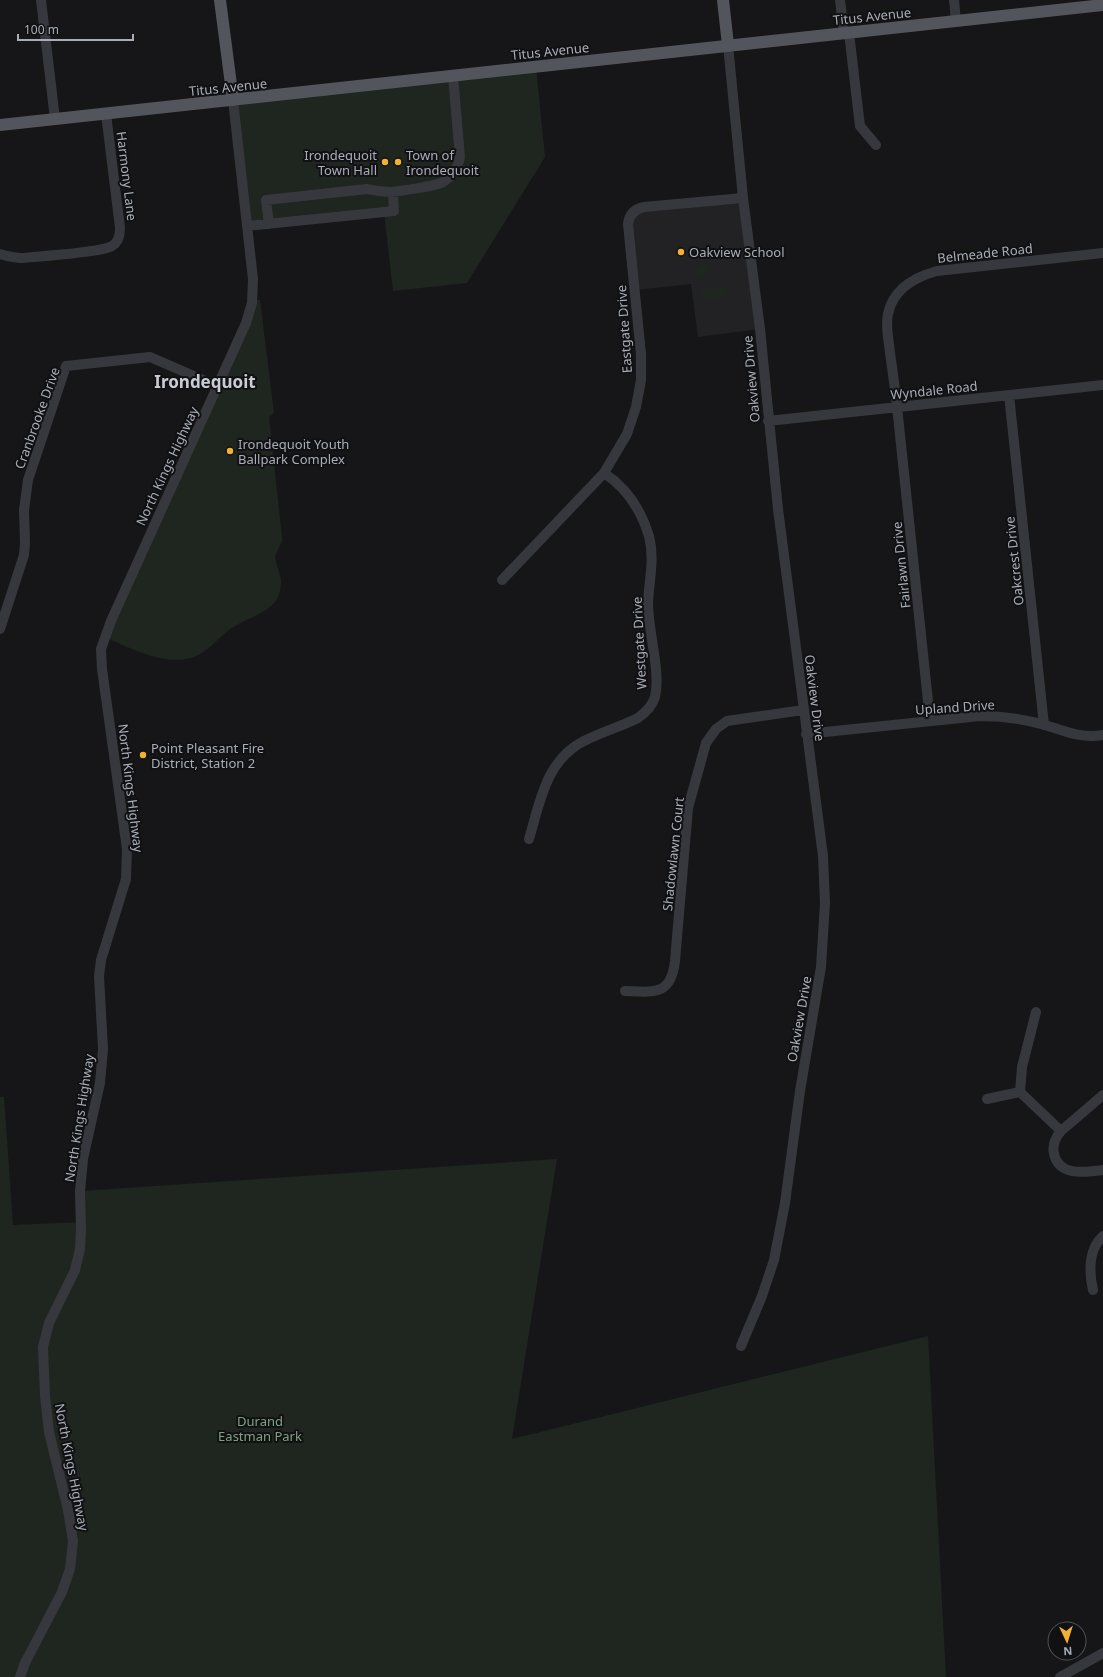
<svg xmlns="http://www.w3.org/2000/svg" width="1103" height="1677" font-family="'Noto Sans',sans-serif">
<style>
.built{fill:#222225}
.green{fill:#1e261f}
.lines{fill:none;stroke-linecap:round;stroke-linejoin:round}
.minor{stroke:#37383d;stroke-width:10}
.major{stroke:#53555c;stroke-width:12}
.poi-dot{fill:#f2b134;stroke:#111113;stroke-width:1.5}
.labels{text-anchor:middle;stroke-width:4;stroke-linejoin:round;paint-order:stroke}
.street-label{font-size:13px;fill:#a8adb8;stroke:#111113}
.poi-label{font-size:13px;fill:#a8adb8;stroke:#111113;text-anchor:start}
.park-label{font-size:13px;fill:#7fa381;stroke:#111113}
.district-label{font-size:17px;font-weight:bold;fill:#c9ccd4;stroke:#111113}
</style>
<rect width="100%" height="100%" fill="#161618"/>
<path class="built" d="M743 198 760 329 698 337 691 284 635 290 632 213Z"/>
<path class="green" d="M536 67 545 157 467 283 393 291 384 212 247 228 233 100Z
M708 264 709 275 697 276 696 266Z
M726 287V298L701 299V288Z
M253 300H260L274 413 269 417 282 537V541L275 556C276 565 280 572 281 580 282 611 256 613 235 626 223 633 214 645 202 653 173 671 132 649 105 637Z
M0 1097H4L13 1225 83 1222 81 1191 557 1159 512 1439 928 1336 946 1677H0Z"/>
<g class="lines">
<path class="minor" d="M41 0 55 119
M840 0 844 33
M954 0 956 21
M849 33 860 126 876 145
M728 45 743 198 760 329 778 509 823 856 825 903 821 967 800 1091 785 1203 774 1260 762 1296 741 1346
M269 224 266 200 367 189C375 191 383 192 391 192 400 191 437 186 443 182 452 177 458 167 460 157L453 76
M247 226 394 211 393 192
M0 254C7 256 14 258 22 258 35 257 103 252 112 246 119 242 120 235 120 228L106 114
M1009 395 1044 725
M768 421 1103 385
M502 580 604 473 627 434 636 407 641 380V354L628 224C629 214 635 209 644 207L743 198
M0 629 24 555 25 543 24 510 28 480 66 366 150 357 217 386
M930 720C920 619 909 518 898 416 896 395 893 374 890 353 889 340 885 327 888 314 893 289 915 277 937 271L1103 253
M806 734 980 716C1001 716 1024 719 1045 725 1064 731 1082 739 1103 735
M529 839C540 802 546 760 584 741 601 732 620 727 638 718 645 713 652 707 655 697 661 672 648 631 648 603 649 580 655 559 649 536 641 510 627 488 604 473
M625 991C654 992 671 996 675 961L688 808 706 743 716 729 727 721 803 710
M1020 1092 1022 1067 1036 1012
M1103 1095 1061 1131C1055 1138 1052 1145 1054 1154 1059 1177 1086 1172 1103 1170
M987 1099 1020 1092 1061 1131
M1093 1290C1089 1273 1088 1249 1103 1236
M20 1677 25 1663 62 1592 70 1569 73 1541 68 1510 49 1432 45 1396 43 1347 49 1323 75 1270 80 1249 81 1230 80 1191 83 1159 100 1083 103 1049 99 976 101 960 126 879 127 849 102 669 101 649 111 621 246 323 252 303 253 279 233 100
M1060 1677 1103 1653"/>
<path class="major" d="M220 0 233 100
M723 0 728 45
M0 125 1103 5"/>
</g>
<g class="poi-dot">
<circle cx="385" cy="162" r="4"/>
<circle cx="398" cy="162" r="4"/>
<circle cx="681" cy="252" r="4"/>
<circle cx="230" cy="451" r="4"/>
<circle cx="143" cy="755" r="4"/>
</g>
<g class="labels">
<g class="street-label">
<text transform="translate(872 16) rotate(-6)" y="5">Titus Avenue</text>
<text transform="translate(550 51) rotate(-6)" y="5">Titus Avenue</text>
<text transform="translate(228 87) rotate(-6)" y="5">Titus Avenue</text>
<text transform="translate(127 176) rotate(83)" y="5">Harmony Lane</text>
<text transform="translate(985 253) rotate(-6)" y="5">Belmeade Road</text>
<text transform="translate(624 329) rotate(-94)" y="5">Eastgate Drive</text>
<text transform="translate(751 379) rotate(-95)" y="5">Oakview Drive</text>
<text transform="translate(934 390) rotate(-6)" y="5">Wyndale Road</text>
<text transform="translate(37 418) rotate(-70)" y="5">Cranbrooke Drive</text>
<text transform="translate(167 466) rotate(-65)" y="5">North Kings Highway</text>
<text transform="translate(1014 561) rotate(-96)" y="5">Oakcrest Drive</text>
<text transform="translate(901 565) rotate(-96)" y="5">Fairlawn Drive</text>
<text transform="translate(639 643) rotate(-93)" y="5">Westgate Drive</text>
<text transform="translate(815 698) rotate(83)" y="5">Oakview Drive</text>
<text transform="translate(955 707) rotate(-4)" y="5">Upland Drive</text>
<text transform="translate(131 788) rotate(83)" y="5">North Kings Highway</text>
<text transform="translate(673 854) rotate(-84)" y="5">Shadowlawn Court</text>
<text transform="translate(799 1019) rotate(-80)" y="5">Oakview Drive</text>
<text transform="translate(79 1118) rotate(-81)" y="5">North Kings Highway</text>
<text transform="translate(72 1467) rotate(79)" y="5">North Kings Highway</text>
</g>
<g class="poi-label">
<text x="377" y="160" text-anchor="end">Irondequoit<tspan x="377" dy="15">Town Hall</tspan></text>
<text x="406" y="160">Town of<tspan x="406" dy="15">Irondequoit</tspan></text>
<text x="689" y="257">Oakview School</text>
<text x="238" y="449">Irondequoit Youth<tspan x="238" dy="15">Ballpark Complex</tspan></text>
<text x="151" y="753">Point Pleasant Fire<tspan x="151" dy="15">District, Station 2</tspan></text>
</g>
<g class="park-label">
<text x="260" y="1426">Durand<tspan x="260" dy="15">Eastman Park</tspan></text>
</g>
<g class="district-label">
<text x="205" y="388">Irondequoit</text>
</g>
</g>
<g transform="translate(1067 1641) rotate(176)"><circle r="19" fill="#111113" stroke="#4d4f55"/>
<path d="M0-3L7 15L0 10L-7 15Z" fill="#f2b134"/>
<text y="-6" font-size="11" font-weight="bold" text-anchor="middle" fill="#a8adb8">N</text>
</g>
<path d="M18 34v6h115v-6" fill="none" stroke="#a8adb8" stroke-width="2"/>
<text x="24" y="34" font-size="12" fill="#a8adb8" stroke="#111113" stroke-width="3" paint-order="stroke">100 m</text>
</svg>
